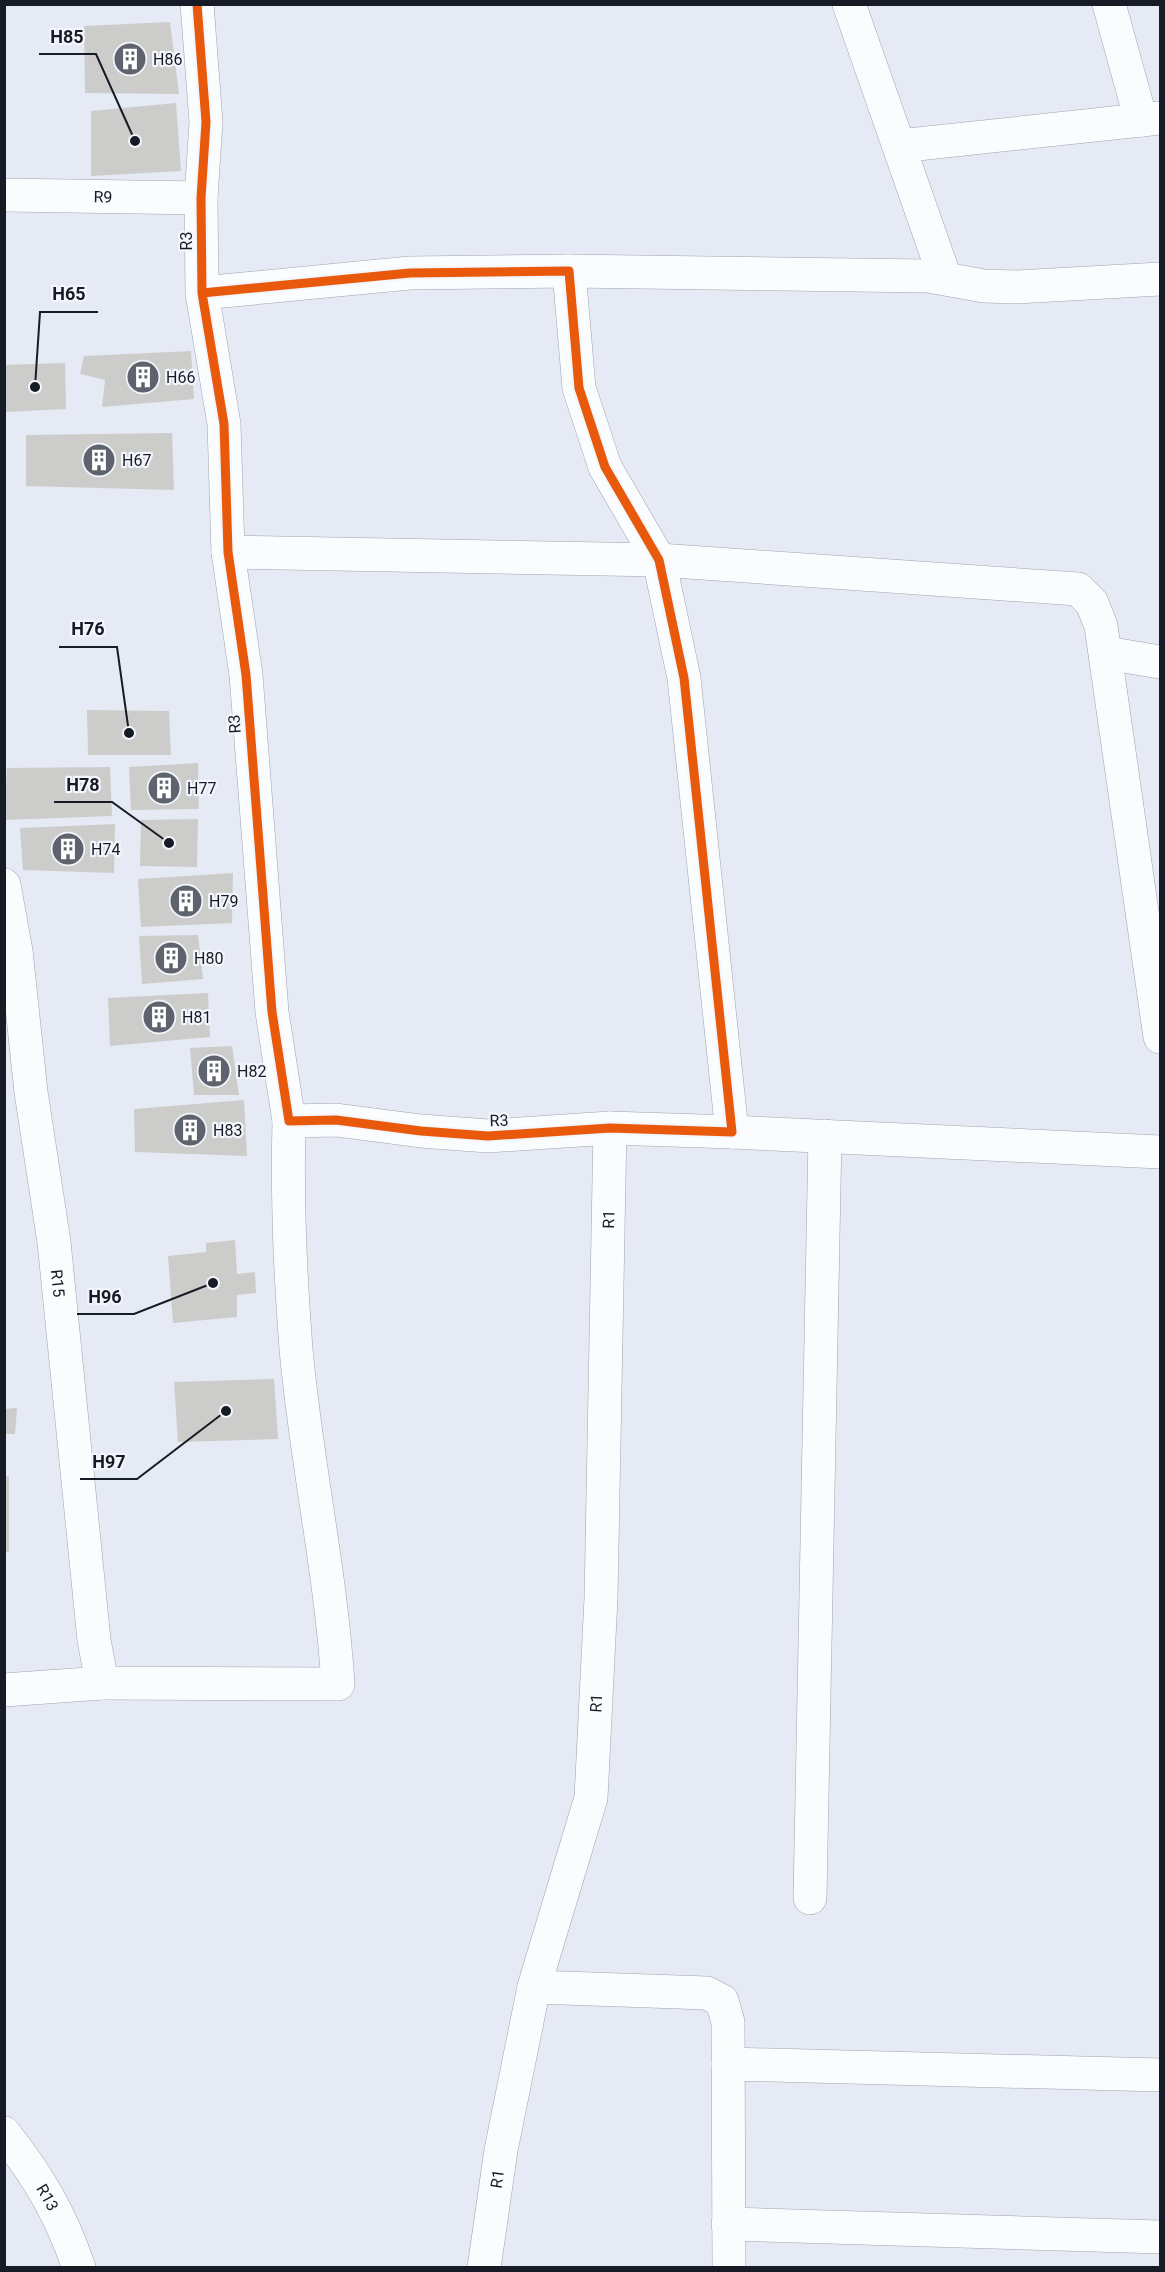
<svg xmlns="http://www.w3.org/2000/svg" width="1165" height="2272" font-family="Roboto,sans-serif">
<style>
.building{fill:#cccdcb}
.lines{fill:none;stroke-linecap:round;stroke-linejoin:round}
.minor-casing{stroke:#9fa4ad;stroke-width:34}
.minor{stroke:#fbfcfd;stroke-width:33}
.cycleway-casing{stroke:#f3f6fc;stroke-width:13}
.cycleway{stroke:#e8590c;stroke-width:9}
.labels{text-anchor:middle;stroke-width:4.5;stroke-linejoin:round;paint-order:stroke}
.poi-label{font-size:16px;fill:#161b25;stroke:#f3f6fc;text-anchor:start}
.street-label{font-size:16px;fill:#161b25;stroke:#f3f6fc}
.leader{fill:none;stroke:#161b25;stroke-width:2}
.callout-dot{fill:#161b25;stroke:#f3f6fc;stroke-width:2}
.callout-label{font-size:18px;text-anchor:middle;font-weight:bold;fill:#161b25;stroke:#f3f6fc;stroke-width:4.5;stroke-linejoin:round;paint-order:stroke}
</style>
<rect width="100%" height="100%" fill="#e5eaf4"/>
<path class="building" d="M170 22 179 94 85 93 84 26Z
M176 103 181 171 91 176V111Z
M191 351 194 399 102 407 105 380 80 374 84 356Z
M65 363 66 409 4 412V365Z
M172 433 174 490 26 486V435Z
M87 710 169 711 171 755H88Z
M198 763 199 809 131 810 129 767Z
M110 767 112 816 4 820 7 768Z
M198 819 197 867 140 866 141 820Z
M115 824 114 873 23 870 20 828Z
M233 873 232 923 141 927 138 879Z
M198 935 203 979 142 984 139 936Z
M208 993 210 1037 110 1046 108 998Z
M232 1046 239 1095H194L190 1048Z
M244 1100 247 1156 135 1152 134 1109Z
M235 1240 237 1274 255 1272 256 1293 237 1295V1317L173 1323 168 1256 206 1252V1243Z
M274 1379 278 1439 178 1442 174 1382Z
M17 1408 15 1434H4V1409Z
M9 1476V1552H4V1477Z"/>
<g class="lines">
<g class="minor-casing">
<g id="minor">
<path d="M197 4 206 122 201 198 202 293 224 424 228 552 246 675 272 1012 289 1121 336 1120 421 1131 488 1136 610 1128 732 1132 684 678 659 560 605 467 579 388 569 271 410 273 202 293"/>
<path d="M849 4 945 278"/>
<path d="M1109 4 1141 120"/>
<path d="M899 146 1160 118"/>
<path id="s1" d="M4 195 201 198"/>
<path d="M569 271 928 276 984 286 1016 287 1160 279"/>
<path d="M228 552 659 560 1078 589 1092 603 1101 626 1160 1037"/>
<path d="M1106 653 1160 662"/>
<path id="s2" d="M4 885 16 951 31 1092 54 1242 94 1640 102 1683 4 1690"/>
<path d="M732 1132 1160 1152"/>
<path d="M102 1683 338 1684C331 1572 306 1461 296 1349 290 1273 287 1197 289 1121"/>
<path d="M810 1898 825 1136"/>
<path d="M534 1987 707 1993 722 2001 728 2022 729 2268"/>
<path d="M728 2064 1160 2075"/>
<path id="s3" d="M4 2133C39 2177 61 2215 79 2268"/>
<path d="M728 2224 1160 2237"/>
<path id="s4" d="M484 2268 501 2150 534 1987 591 1798 601 1598 610 1128"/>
</g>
</g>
<use href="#minor" class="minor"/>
<g class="cycleway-casing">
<path id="cycleway" d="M197 4 206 122 201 198 202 293 224 424 228 552 246 675 272 1012 289 1121 336 1120 421 1131 488 1136 610 1128 732 1132 684 678 659 560 605 467 579 388 569 271 410 273 202 293"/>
</g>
<use href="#cycleway" class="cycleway"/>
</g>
<defs>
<g id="building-disc" transform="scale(1.725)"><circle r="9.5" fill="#5e636d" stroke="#f3f6fc"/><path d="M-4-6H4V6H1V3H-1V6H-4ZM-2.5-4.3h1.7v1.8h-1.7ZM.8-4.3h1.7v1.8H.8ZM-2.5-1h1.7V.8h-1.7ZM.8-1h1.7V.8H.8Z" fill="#fff"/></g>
</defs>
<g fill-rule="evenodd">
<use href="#building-disc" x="130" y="59"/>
<use href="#building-disc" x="143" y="377"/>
<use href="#building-disc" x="99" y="460"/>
<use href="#building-disc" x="164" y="788"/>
<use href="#building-disc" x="68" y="849"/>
<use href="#building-disc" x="186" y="901"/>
<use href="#building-disc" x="171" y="958"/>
<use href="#building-disc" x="159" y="1017"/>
<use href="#building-disc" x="214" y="1071"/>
<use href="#building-disc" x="190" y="1130"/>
</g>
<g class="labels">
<g class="poi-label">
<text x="153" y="65">H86</text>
<text x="166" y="383">H66</text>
<text x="122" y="466">H67</text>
<text x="187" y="794">H77</text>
<text x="91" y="855">H74</text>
<text x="209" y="907">H79</text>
<text x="194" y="964">H80</text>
<text x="182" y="1023">H81</text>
<text x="237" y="1077">H82</text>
<text x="213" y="1136">H83</text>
</g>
<g class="street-label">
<text dy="6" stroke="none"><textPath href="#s1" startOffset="99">R9</textPath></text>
<text transform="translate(186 241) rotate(-90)" y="6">R3</text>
<text transform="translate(234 724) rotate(-94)" y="6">R3</text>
<text transform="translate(499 1120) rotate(-2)" y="6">R3</text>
<text dy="6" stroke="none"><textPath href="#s4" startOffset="1062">R1</textPath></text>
<text dy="6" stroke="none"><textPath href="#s2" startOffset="402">R15</textPath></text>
<text dy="6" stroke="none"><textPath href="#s4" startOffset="578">R1</textPath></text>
<text dy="6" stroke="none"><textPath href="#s4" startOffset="90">R1</textPath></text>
<text dy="6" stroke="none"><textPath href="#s3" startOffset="78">R13</textPath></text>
</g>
</g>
<path class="leader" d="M135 141L96 54H39M35 387L40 312H98M129 733L117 647H59M169 843L112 802H54M213 1283L134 1314H77M226 1411L137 1479H80"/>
<g class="callout-dot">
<circle cx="135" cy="141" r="6"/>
<circle cx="35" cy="387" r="6"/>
<circle cx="129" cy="733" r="6"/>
<circle cx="169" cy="843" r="6"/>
<circle cx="213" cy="1283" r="6"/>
<circle cx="226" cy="1411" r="6"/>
</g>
<g class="callout-label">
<text x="67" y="43">H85</text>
<text x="69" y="300">H65</text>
<text x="88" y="635">H76</text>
<text x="83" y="791">H78</text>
<text x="105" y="1303">H96</text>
<text x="109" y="1468">H97</text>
</g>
<rect width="1165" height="2272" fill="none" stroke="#161b25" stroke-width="12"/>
</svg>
